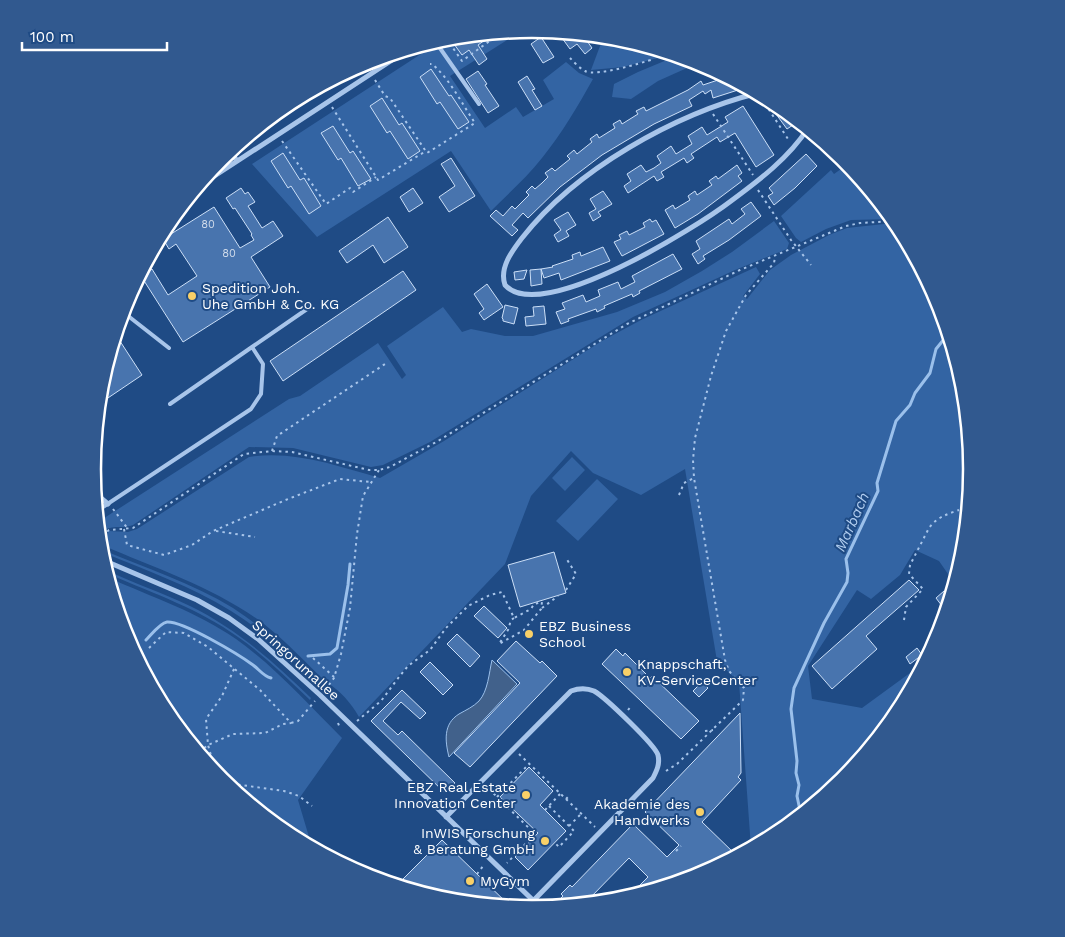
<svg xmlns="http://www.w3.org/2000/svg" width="1065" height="937" font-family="'Work Sans',sans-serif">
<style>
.green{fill:#3364a3}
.water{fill:#41618b;stroke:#9bc0eb}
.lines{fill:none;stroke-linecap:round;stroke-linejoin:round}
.stream{stroke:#9bc0eb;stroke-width:3}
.building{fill:#4874ae;stroke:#ccdff7}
.path{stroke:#a8c5ea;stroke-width:2;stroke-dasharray:2.5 4;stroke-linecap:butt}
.lane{stroke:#a8c5ea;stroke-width:4}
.street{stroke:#a8c5ea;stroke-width:5}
.poi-dot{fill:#f8d068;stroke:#1f4b85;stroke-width:2}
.labels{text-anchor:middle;stroke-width:4;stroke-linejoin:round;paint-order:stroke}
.number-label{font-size:11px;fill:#d1dceb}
.poi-label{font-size:14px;fill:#fff;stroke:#1f4b85;text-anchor:start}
.street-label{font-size:14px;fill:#fff;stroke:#1f4b85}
.water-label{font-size:15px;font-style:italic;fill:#b3cff1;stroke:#1f4b85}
.rim{fill:none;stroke:#fff;stroke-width:2.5}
</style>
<rect width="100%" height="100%" fill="#1f4b85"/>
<path class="green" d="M523 30 450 76 485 128 516 107 523 117 554 99 543 80 566 62 579 73 593 79C578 106 562 133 542 158 527 177 508 194 491 211L451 151 317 237 252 164 447 37Z
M606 36 619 37 673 54 623 67 591 70 600 46Z
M674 57 687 68 658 81 631 99 612 97 614 84 638 72Z
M848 164 893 219 851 220 826 229 801 242 796 238 781 216 831 170 834 174Z
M774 221 789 243 787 249 735 270 633 317 430 442 383 465 371 467 293 448 249 447 133 525C120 530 107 522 99 537L98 522 289 399 300 396 378 343 402 379 406 375 387 346 443 307 462 332 471 329 505 336H533L617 312 665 292 702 271 732 252Z
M884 224H898L939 300 964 383 972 469 964 555 955 584 939 561 915 550 900 575 871 599 857 590 808 666 812 699 862 708 925 662 898 713 843 780 777 834 751 848 739 682 717 661 685 469 641 495 593 473 571 451 531 496 505 564 359 717C351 703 340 690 326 682 306 663 287 642 264 624 216 588 157 569 102 545L106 535 109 531 128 532 137 529 249 457C294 450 337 466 380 478L444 441 602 341 641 320 756 267 760 274 743 296 747 299 770 270 791 255 829 235 847 228Z
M572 457 585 470 565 491 552 478Z
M597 479 618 499 578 541 556 521Z
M103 550C146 568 192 583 233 608 267 630 296 657 325 685L322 687C294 659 265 632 231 611 191 586 145 570 102 552Z
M106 570C133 583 163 593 190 606 237 629 274 662 311 698L310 700C287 678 264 655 238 637 199 609 155 594 111 575L107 573Z
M109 578C152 597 197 612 236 639 275 667 308 704 342 738L298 800 312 847 288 834 221 779 167 713 126 637Z"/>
<path class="water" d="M492 660 517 684 449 757C445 741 443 724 459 714 466 710 473 707 479 701 488 691 489 673 492 660Z"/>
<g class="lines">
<path class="stream" d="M146 640C151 635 160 623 167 622 183 621 238 654 253 665 260 670 263 676 271 678
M308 656 330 654 337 648 348 585 350 564
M801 815 797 796 799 785 796 773 797 761 791 709 794 688 824 623 847 582 848 573 846 559 878 491 877 483 896 421 910 405 915 393 930 373 936 349 949 333"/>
</g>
<path class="building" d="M557 31 590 34 585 38 592 48 585 54 577 44 570 49Z
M496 32 478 45 487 59 479 65 469 50 462 55 454 44 467 35Z
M541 37 554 57 543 63 531 44Z
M431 69 449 96 451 95 469 122 458 129 440 102 437 104 420 77Z
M478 71 487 84 485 85 499 106 488 113 466 79Z
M527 76 535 89 532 90 542 106 535 110 518 82Z
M727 77 735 80 738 90 713 98 711 90 705 94 703 91 689 100 692 106 654 124 602 155 560 187 528 218 523 213 512 225 518 230 512 236 490 216 496 210 503 216 512 206 515 209 529 195 526 192 532 186 535 189 542 183 548 177 545 173 552 168 555 171 570 159 567 156 574 150 577 154 592 142 590 139 597 134 599 138 615 128 613 124 620 120 622 124 638 114 636 111 644 107 646 111 688 90 701 81 703 85Z
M382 98 399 125 402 123 420 151 408 159 390 131 387 133 370 106Z
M780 105 799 121 787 129 773 110Z
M743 106 774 155 756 167 735 133 720 142 717 137 691 154 694 158 687 163 684 158 661 172 664 177 657 181 654 176 628 193 624 186 631 181 627 174 641 165 646 172 654 168 661 163 657 156 671 146 676 154 692 144 688 136 702 127 707 135 728 122 725 117Z
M333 126 350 153 353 151 371 179 358 186 341 158 338 160 321 133Z
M283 153 300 180 304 178 321 206 309 214 291 186 288 188 271 161Z
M806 154 817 166 795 188 774 205 768 196 773 193 769 188Z
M451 158 475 196 449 212 439 197 455 186 441 164Z
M737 165 742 173 738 176 742 181 698 214 675 228 665 210 673 205 675 209 690 200 688 196 695 191 697 195 712 185 709 181 716 176 718 179Z
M241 188 245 194 248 192 255 202 248 206 262 228 273 221 283 236 251 257 270 287 183 342 141 276 152 269 168 295 197 276 176 244 169 249 163 239 214 207 240 248 254 240 251 235 252 234 235 208 233 209 226 198Z
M413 188 423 203 409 212 400 197Z
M603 191 612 204 598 212 601 216 593 221 589 213 596 209 590 199Z
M751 202 761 216 729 240 703 256 705 259 698 264 692 254 700 249 696 241 729 219 732 224 745 214 741 209Z
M568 212 576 225 566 231 569 236 558 242 554 235 561 230 554 220Z
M388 217 408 247 384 263 373 245 347 263 339 251Z
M650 219 652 222 656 220 664 234 622 256 614 242 621 239 619 235 627 231 629 235 645 227 643 223Z
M603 247 610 261 561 280 559 273 544 278 541 269 553 267 552 266 573 259 572 255 580 252 581 256Z
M673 254 682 269 639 291 640 293 633 297 632 294 604 306 605 308 597 312 596 309 568 319 569 321 561 324 556 312 565 309 562 303 583 295 586 302 600 296 598 290 618 282 621 289 635 282 632 276Z
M541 269 542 284 531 286 530 270Z
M527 270 524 279 515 280 514 272Z
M403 271 416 290 283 381 270 361Z
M487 284 503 307 484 320 479 313 484 309 474 294Z
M505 305 518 308 514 324 503 321V319L502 318Z
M544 306 546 324 526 326 525 317 534 316 533 307Z
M116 335 142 375 99 404 101 382Z
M554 552 566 593 520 607 508 565Z
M909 580 919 590 866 636 877 649 832 689 812 666Z
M944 591 950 598 942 606 936 598Z
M484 606 507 628 498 638 474 616Z
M457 634 480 656 470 667 447 644Z
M516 641 540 663 542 661 557 676 470 767 454 753 520 683 497 661Z
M917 648 922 655 910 664 906 657Z
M616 649 623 656 625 653 650 678 652 676 699 721 681 739 602 664Z
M430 662 453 685 443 695 420 672Z
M702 682 708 688 699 697 693 691Z
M402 690 426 713 420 719 401 702 383 721 398 735 402 731 455 783 445 793 371 721Z
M740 713 741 773 738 777 741 780 702 822 735 854 731 858 701 875 629 896 648 877 629 858 589 899 592 902 565 905 559 900 563 896 561 894 570 885 572 887 633 824 667 857 679 845 645 812Z
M529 767 553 791 540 805 566 831 528 870 515 857 538 833 500 797Z
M442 840 477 874 510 906 446 900 407 888 409 885 403 879Z"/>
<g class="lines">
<path class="path" d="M446 38 462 61 502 32
M570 58C574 62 579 68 585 71 596 77 641 63 654 59
M375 80 385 96 390 98 427 153 475 123C462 104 450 79 432 64H430
M760 100 764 102 788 139
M332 107 378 180 426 151
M713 114 753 175
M282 141 326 204 350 188 353 192 376 177
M758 190 791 240 811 265
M272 451 277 436 388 362
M679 495 684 483 694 478
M113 509 128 529
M124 529 127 545 164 555 192 545 213 531 288 499 340 479 371 482
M216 531 255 537
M100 542 103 535 109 530 133 528 244 454 272 451 292 452 369 470H379L390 467 438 441 627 324 740 270 846 226 860 223 896 221
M566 590 576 574 566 558
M542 608 558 596
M514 618 511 620 508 630 499 644 524 630
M904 620 906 607 923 589 909 574 910 565 929 528C936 518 947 514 959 510
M149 648 166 632 184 633 208 647 260 690 291 723 298 721 315 701
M313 658 334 677
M234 669 222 696 206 719 208 745 214 766 234 784 284 791 299 796 312 806
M325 690 334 678 341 654 350 608 357 534 363 496 379 470
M628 710 632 705
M357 721 381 701 399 677 408 666 430 650 446 628 468 606 490 595 502 592 514 618 531 609 534 604 542 602 541 609 524 630 532 638
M338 723 340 728
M705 731 713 730
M199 752 208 745 233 734 265 733 283 724 291 723
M519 754 566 799 570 795
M666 771 677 764 743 700 744 688 729 671 725 660 694 478 693 460 695 438 711 376 726 331 746 295 774 263 775 257
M489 789 535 834 507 863
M497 797 529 764
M566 799 595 827
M549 806 574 831 559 847 555 843
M545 810 560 794
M569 826 581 814
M676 851 681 846
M477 874 483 866"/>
<path class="lane" d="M435 41 479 104
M123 312 169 348
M252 347 310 307
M97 511 251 409 261 394 263 364 252 347 170 404"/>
<path class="street" d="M758 93C675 114 576 169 522 238 512 251 499 268 505 285 541 325 697 227 731 201 758 181 789 158 808 128
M230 150 237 161
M196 188 409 49
M95 493 108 504
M103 560 197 600 229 618 258 639 320 695 540 907
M446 817 571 691C579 688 587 688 594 691 605 697 655 745 658 755 660 764 657 770 653 778L533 901"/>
</g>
<g class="poi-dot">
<circle cx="192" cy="296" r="5"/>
<circle cx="529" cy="634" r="5"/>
<circle cx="627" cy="672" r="5"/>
<circle cx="526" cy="795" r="5"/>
<circle cx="700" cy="812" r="5"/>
<circle cx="545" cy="841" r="5"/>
<circle cx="470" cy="881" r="5"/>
</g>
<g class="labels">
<g class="number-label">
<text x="208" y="228">80</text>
<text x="229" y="257">80</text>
</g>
<g class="poi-label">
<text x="202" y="293">Spedition Joh.<tspan x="202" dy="16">Uhe GmbH &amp; Co. KG</tspan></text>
<text x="539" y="631">EBZ Business<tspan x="539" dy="16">School</tspan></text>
<text x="637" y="669">Knappschaft,<tspan x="637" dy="16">KV-ServiceCenter</tspan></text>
<text x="516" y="792" text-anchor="end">EBZ Real Estate<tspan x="516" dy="16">Innovation Center</tspan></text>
<text x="690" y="809" text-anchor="end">Akademie des<tspan x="690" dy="16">Handwerks</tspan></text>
<text x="535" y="838" text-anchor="end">InWIS Forschung<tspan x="535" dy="16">&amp; Beratung GmbH</tspan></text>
<text x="480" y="886">MyGym</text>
</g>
<g class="street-label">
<text transform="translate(296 660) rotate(42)" y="5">Springorumallee</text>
</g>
<g class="water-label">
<text transform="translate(852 522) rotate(-66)" y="5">Marbach</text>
</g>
</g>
<path d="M0 0H1065V937H0ZM101 469a431 431 0 1 1 862 0a431 431 0 1 1-862 0Z" fill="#31598f" fill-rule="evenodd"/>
<path class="rim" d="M101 469a431 431 0 1 1 862 0a431 431 0 1 1-862 0Z"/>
<path d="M22 42v8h145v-8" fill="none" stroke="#ffffff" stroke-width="2.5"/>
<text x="30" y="42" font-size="15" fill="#ffffff" stroke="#1f4b85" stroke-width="4" paint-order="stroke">100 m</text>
</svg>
